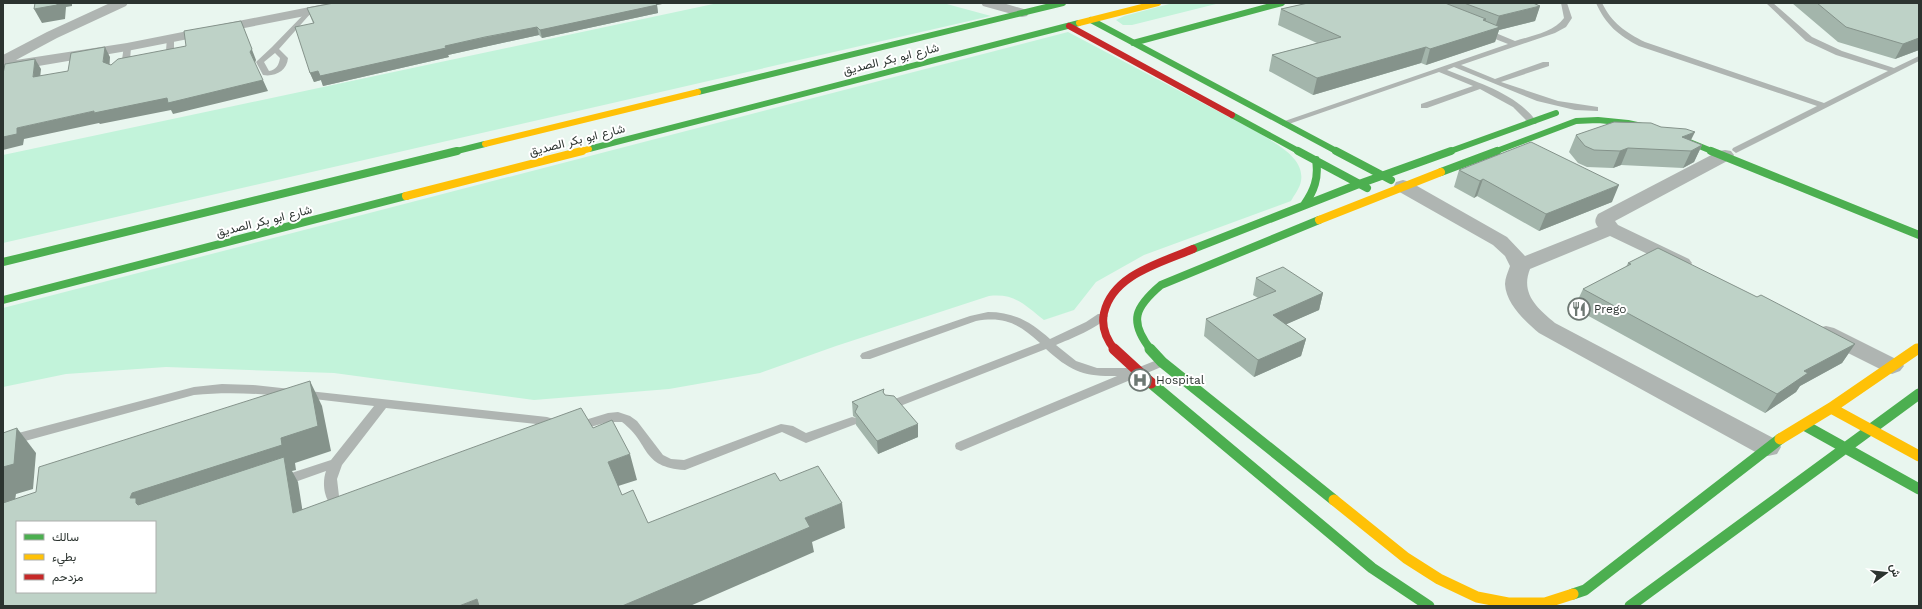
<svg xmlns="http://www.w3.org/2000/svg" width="1922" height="609" font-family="'Work Sans',Vazirmatn,sans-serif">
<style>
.green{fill:#c2f3da}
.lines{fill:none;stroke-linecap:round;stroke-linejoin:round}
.lane{fill:#afb5b2;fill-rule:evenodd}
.street{fill:#afb5b2;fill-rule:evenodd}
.fast-far2{stroke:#4caf50;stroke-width:6}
.fast-far1{stroke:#4caf50;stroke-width:8}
.fast{stroke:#4caf50;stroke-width:11}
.slow-far2{stroke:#ffc107;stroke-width:6}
.slow-far1{stroke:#ffc107;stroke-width:8}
.slow{stroke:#ffc107;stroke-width:11}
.jam-far2{stroke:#c62828;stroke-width:6}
.jam-far1{stroke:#c62828;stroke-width:8}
.jam{stroke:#c62828;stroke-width:11}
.wall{fill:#a3b5ab}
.shaded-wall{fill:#85938b}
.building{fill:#bed2c7;stroke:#85938b;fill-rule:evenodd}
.labels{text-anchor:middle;stroke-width:4;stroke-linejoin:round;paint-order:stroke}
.street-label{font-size:12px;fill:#2c3430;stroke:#fff}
.poi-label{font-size:12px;fill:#2c3430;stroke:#fff;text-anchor:start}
</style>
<rect width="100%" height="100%" fill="#e9f6ef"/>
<path class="green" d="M718 3H943L991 16 3 243V155Z
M1173 3H1220L1132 25H1123L1116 20 1124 16Z
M1068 32 1261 134C1276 144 1305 158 1301 181 1300 188 1294 195 1291 201L1144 255 1096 282 1074 310 1044 320C1025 305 1015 293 989 296L836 346 760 373 669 389 534 400 334 373 166 367 66 374 3 387V308Z"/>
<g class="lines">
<path class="lane" d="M1561 3H1567L1572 18 1566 27 1555 33 1461 65 1495 79 1543 62H1549V66L1501 82 1558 101 1598 107V111L1575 110 1537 101 1454 67 1447 70C1478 83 1516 93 1537 122L1536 124H1530L1513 107 1480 89 1427 108H1421V104L1473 86 1439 72 1286 125 1283 126 1279 123 1508 44 1480 33V29H1486L1515 41C1531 36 1554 32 1564 18Z
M1596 3H1602C1612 23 1625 32 1645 42L1824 103 1888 71 1836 55 1806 41 1766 3H1773L1812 37 1842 51 1894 68 1919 56V61L1736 153 1732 150 1733 148 1817 106 1639 46C1618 35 1606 25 1596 3Z
M306 12 311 13 279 49 288 58C287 71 275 77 263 75L256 62 272 47ZM275 53 280 58C279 65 276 70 269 71L264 62Z
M167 37 174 39V52L162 57H156V53L166 51Z
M124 45 131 47 130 61 121 71H115L114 69 122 60Z
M988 312C1014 312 1031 322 1050 339L1086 322 1098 314H1106L1108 316C1099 328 1070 339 1056 345L1076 361 1097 368H1137L1162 358 1168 362 1166 365 961 451 956 449 955 446 956 443 1117 376C1084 377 1070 371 1046 349L895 408H887L885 405 887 402 1040 343C1019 324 1005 316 976 321L870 359H862L860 356 862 353 970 316Z
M222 384 253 385 547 417 563 422 565 425 563 428 559 429 546 425 386 408 342 465 337 479 339 496 350 501 352 505 350 509C327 516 320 488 326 471L281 487 276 486 274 482 276 478 331 460 374 406C314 400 254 389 194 395L3 447V437L194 387Z
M618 412 630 416 637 421 663 455 671 459 684 460 781 424 793 426 806 433 852 417 856 418 858 421 856 424 806 443 782 432 685 470C640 467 651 444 622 422H608L576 431 572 430 570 427 572 424 608 413Z"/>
<path class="street" d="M110 3H128L126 6 57 38 16 60 127 43 330 3H358L356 6 351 7 127 51 3 72V55L47 32Z
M981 3H1003L1027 10 1029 13 1027 16 1022 17 983 6Z
M1725 150 1731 151 1734 155 1731 159 1615 221 1618 225 1689 259 1692 263 1689 267 1682 269 1675 267 1610 236 1530 269C1520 294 1538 309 1555 323L1777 440 1781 447 1777 454 1768 456 1759 454 1539 333C1525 321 1506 304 1505 284 1505 278 1508 272 1510 266L1505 256 1493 245 1396 190 1394 186 1396 182 1403 180 1410 182 1507 237 1525 256 1598 227C1594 222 1595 219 1598 214L1719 151Z
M1826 326 1834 328 1900 361 1904 366 1900 371 1892 374 1884 371 1818 338 1815 333 1818 328Z"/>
<path class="fast-far2" d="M1091 20 1338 152
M1133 43 1282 3
M698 92 1063 3
M1232 115 1300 152
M589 149 1079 23
M453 152 485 144
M1448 152 1556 113
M1494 152 1576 121 1598 120 1628 123 1660 130 1714 152"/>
<path class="fast-far1" d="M1298 151 1367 188
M1336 151 1391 180
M1711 151 1919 235
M1441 172 1497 151
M1304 205C1314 191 1319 178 1316 160
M1193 249 1359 184 1451 151
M3 262 457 151
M3 300 406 196
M1151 350C1128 321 1135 307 1161 285L1319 220"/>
<path class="fast" d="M1150 349 1162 362 1334 500
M1151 383 1372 568 1429 606
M1804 425 1919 489
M1573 594 1585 590 1780 439
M1630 606 1919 394"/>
<path class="slow-far2" d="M1079 23 1158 3
M485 144 698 92
M578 152 589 149"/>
<path class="slow-far1" d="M406 196 582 151
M1319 220 1441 172
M1916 350 1919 348"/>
<path class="slow" d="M1831 408 1919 456
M1780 439 1831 408 1917 349
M1334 500 1406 558 1439 579 1477 597 1508 603H1545L1573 594"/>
<path class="jam-far2" d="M1069 26 1232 115"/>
<path class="jam-far1" d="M1115 350C1106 339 1101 327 1104 313 1113 274 1161 263 1193 249"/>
<path class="jam" d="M1114 349 1151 383"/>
</g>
<path class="wall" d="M334 3H667L657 5 658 13 542 38 539 35 488 46 448 55 449 57 323 86 321 80 314 82 310 73 313 23 307 8Z
M1308 3H1533L1540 6 1535 21 1499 30 1495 42 1426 65 1421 63 1313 95 1269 71 1272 55 1317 43 1278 25 1281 9Z
M1792 3H1919V50L1895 59 1838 42Z
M1576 135 1690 141 1702 145 1694 162 1683 168 1621 165 1613 168 1587 167 1578 163 1569 152Z
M1459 170 1612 202 1539 231 1477 196 1474 198 1454 187Z
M1628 263 1757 297 1855 344 1842 363 1800 386 1796 392 1765 413 1574 308 1583 289 1626 267Z
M1256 278 1323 293 1319 310 1286 324 1306 339 1301 356 1254 377 1204 336 1206 319 1258 298 1253 295Z
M884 389V394L918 437 878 454 856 425V418L853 416 852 402Z"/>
<path class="shaded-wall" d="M57 3H72V6L66 7 65 19 42 23 34 9Z
M650 3H667L657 5 658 13 542 38 540 30Z
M1540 6 1535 21 1499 30 1495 42 1426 65 1430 49 1483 20 1486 19 1482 33 1495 28 1499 16Z
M241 21 256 60 255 63 250 52Z
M537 27 539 35 448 55 449 57 323 86 321 80 314 82 310 73Z
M1919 38V50L1895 59 1903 44Z
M105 47 110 57 109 73 103 62Z
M1426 47 1421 63 1313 95 1317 78Z
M35 59 41 69 39 88 33 77Z
M263 80 268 91 173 114 171 110 100 124 99 123 24 139 23 145 3 150V137L17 128 94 111Z
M1695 132 1687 148 1682 137Z
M1702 145 1694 162 1683 168 1691 151Z
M1628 148 1621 165 1613 168 1620 151Z
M1483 179 1477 196 1474 198 1480 181Z
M1619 185 1612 202 1539 231 1546 214Z
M1323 293 1319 310 1269 332 1273 315Z
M1306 339 1301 356 1254 377 1258 360Z
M1855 344 1842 363 1800 386 1796 392 1765 413 1777 394 1804 371Z
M310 381 322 406 331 451 295 463 296 470 292 471 298 482 307 539 150 518 130 498 132 493 281 438Z
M918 424V437L878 454 877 441Z
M17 428 36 453 33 489 16 494 10 533 3 524V467Z
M630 454 637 480 615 487 608 462Z
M842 503 845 528 812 542 814 552 690 606H622L805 518Z
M477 599 480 606H459Z"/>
<path class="building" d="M35 3H57V5L34 9Z
M334 3H655L657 5 540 30 537 27 485 37 445 46 446 48 320 76 318 71 310 73 295 27 314 23 307 8Z
M1308 3H1445L1486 19 1483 20 1500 27 1430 49 1426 47 1317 78 1272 55 1341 37 1281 9Z
M1464 3H1533L1540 6 1499 16Z
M1817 3H1915L1919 4V38L1903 44 1846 27Z
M241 21 252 49 250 52 263 80 168 103 167 98 94 113V111L17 128V134L3 137V74L5 64 35 59 33 77 68 71 71 53 105 47 103 62 111 65 118 59 186 46 184 31Z
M1614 122 1651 123 1661 127 1686 129 1695 132 1682 137 1702 145 1691 151 1628 148 1620 151 1594 150 1585 146 1576 135Z
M1531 142 1619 185 1546 214 1483 179 1480 181 1459 170Z
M1658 248 1757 297 1761 295 1855 344 1804 371 1808 373 1777 394 1583 289 1631 264 1628 263Z
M1283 267 1323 293 1273 315 1306 339 1258 360 1206 319 1276 291 1256 278Z
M310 381 318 426 281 438 282 445 132 493 130 498H136V503L138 505 284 457 293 513 581 408 593 428 612 420 630 454 608 462 622 495 633 490 648 523 775 473 780 481 818 466 842 503 805 518 810 527 622 606H479L477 599 459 606H3V503L36 492 39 467ZM17 522H155V592H17Z
M884 389 883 392 885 395 894 396 918 424 877 441 855 412 858 406 852 402Z
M17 428 14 464 3 467V433Z"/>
<defs>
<g id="restaurant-ring" transform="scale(1.15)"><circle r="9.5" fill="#fff" stroke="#6e7873" stroke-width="1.5"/><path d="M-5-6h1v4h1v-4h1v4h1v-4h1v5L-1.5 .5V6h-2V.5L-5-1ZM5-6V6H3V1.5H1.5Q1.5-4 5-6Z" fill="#6e7873"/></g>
<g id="hospital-ring" transform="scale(1.15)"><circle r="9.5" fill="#fff" stroke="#6e7873" stroke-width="1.5"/><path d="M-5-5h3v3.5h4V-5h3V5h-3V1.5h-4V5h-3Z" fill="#6e7873"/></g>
</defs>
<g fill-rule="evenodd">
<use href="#restaurant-ring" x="1579" y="309"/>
<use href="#hospital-ring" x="1140" y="380"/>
</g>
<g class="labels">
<g class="street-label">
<text transform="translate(891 59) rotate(-14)" y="4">شارع ابو بكر الصديق</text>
<text transform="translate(577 140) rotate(-14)" y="4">شارع ابو بكر الصديق</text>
<text transform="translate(264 221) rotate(-14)" y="4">شارع ابو بكر الصديق</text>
</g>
<g class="poi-label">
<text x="1594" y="313">Prego</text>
<text x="1156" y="384">Hospital</text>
</g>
</g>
<rect width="1922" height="609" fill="none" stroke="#2c3430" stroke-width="8"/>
<rect x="16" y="521" width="140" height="72" fill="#ffffff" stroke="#abaeac"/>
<rect x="24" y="534" width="20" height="6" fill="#4caf50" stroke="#abaeac"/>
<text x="52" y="541" font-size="12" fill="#2c3430">سالك</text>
<rect x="24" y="554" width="20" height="6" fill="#ffc107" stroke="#abaeac"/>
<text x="52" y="561" font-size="12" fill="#2c3430">بطيء</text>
<rect x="24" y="574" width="20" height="6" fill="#c62828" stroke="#abaeac"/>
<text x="52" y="581" font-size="12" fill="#2c3430">مزدحم</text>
<g transform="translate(1886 573) rotate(75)" stroke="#ffffff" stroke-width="3" paint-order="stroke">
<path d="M0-3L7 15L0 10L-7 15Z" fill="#2c3430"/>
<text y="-6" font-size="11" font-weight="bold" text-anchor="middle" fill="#2c3430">ش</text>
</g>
</svg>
